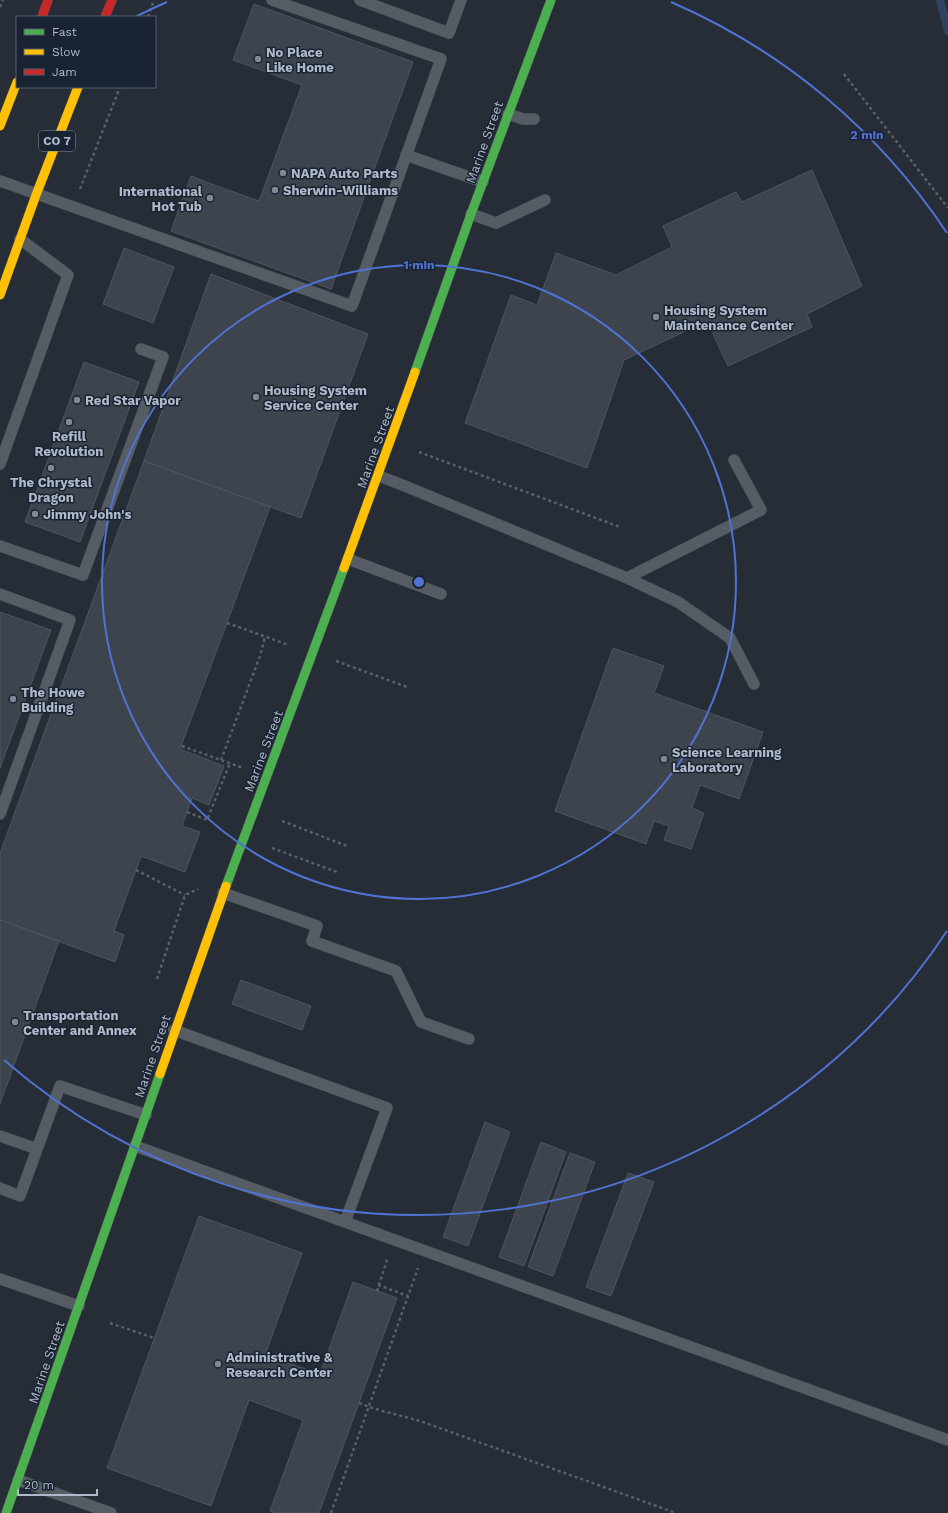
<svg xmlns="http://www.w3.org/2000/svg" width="948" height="1513" font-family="'Work Sans',sans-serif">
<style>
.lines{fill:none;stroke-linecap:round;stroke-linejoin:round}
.stream{stroke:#304260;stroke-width:8}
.building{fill:#3e444d;stroke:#4e555f}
.lane-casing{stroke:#43484f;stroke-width:12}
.fast-casing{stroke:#43484f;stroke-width:10}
.slow-casing{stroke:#43484f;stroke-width:10}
.jam-casing{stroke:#43484f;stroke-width:10}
.path{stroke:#596067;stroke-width:2.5;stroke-dasharray:3 3;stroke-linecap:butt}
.lane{stroke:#565c64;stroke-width:11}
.fast{stroke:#4caf50;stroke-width:9}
.slow{stroke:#ffc107;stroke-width:9}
.jam{stroke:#c62828;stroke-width:9}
.ring{fill:none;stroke:#5073d3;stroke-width:2}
.poi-dot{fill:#7f8896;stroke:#1a2332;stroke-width:1.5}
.labels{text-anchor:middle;stroke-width:3;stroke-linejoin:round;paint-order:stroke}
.shield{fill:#1a2332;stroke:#828c9c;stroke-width:1}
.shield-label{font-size:12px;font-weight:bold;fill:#afb9c9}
.poi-label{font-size:13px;font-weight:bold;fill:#afb9c9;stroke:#1a2332;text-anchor:start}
.street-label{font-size:13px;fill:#afb9c9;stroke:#1a2332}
.centre{fill:#5073d3;stroke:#1a2332;stroke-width:2}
.ring-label{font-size:12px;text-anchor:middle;font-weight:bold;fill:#5073d3;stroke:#1a2332;stroke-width:3;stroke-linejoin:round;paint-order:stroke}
</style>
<rect width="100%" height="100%" fill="#262d37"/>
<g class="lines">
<path class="stream" d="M940 0 948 31"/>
</g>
<path class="building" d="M254 4 413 62 331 289 171 231 191 176 214 185 259 201 302 85 233 60Z
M812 170 862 286 807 314 812 327 728 366 707 321 624 360 587 468 465 423 511 295 537 305 556 253 616 275 672 247 663 226 736 192 742 202Z
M124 248 174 267 153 323 103 304Z
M211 274 368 334 301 518 144 461Z
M84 362 139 382 80 542 25 522Z
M144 461 270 507 180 749 224 766 209 805 192 798 182 826 200 832 185 872 141 856 114 931 124 935 115 962 0 920V853Z
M0 612 51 630 0 768Z
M613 648 664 666 654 693 763 732 739 799 700 785 692 808 704 813 691 849 664 840 669 826 654 821 646 844 555 811Z
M0 920 59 941 0 1104Z
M241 980 311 1006 302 1030 232 1004Z
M485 1122 510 1132 468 1246 443 1237Z
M541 1142 566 1152 524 1266 499 1257Z
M570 1153 595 1162 553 1276 528 1267Z
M628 1173 654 1182 611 1296 586 1287Z
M199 1216 302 1253 265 1355 320 1374 353 1282 397 1298 319 1513H276L270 1511 303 1420 249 1400 211 1506 107 1468Z"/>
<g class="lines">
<g class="lane-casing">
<path id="lane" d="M360 0 449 33 461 0
M508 114 523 119H534
M406 155 483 182
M0 181 352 306 441 59 272 0
M471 214 496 223 545 200
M0 464 68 275 20 239
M379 476 405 486 627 578 678 602 730 638 754 684
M0 546 83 575 163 357 141 349
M348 559 441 594
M627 578 761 510 734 460
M0 594 70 620 0 814
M223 893 317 926 312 941 396 971 421 1022 469 1039
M174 1030 387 1108 345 1222
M0 1136 37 1149
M135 1146 948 1440
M0 1188 20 1196 60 1086 146 1115
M0 1279 79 1306
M18 1480 111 1513"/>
</g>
<g class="fast-casing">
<path id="fast" d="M415 372 471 214 551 0
M226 886 344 568
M6 1513 160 1074"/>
</g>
<g class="slow-casing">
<path id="slow" d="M0 126 17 82
M0 295 36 195 78 87
M344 568 415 372
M160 1074 226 886"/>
</g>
<g class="jam-casing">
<path id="jam" d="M42 17 48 0
M105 17 112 0"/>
</g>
<path class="path" d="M0 7 3 0
M148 17 154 0
M844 74 948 208
M80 189 120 87
M419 452 620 527
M227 623 289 645
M336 661 407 687
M182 746 243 768
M221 760 260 656 265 637
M187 812 207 820 230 763
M282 821 347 846
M272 848 337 872
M136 870 185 895
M157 979 185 895 198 889
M378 1285 408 1296
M377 1291 388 1257
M110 1323 154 1338
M359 1403C378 1411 400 1415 420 1421L676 1513
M331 1513 418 1268"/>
<use href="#lane" class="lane"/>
<use href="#fast" class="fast"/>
<use href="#slow" class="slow"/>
<use href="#jam" class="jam"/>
</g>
<g class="ring">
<circle cx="419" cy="582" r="317"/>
<path d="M947 931A633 633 0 0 1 4 1060M137 16A633 633 0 0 1 167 2M671 2A633 633 0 0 1 947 233"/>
</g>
<g class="poi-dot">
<circle cx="258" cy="59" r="4"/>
<circle cx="283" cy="173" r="4"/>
<circle cx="275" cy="190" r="4"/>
<circle cx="210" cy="198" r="4"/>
<circle cx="656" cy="317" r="4"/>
<circle cx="256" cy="397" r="4"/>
<circle cx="77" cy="400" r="4"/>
<circle cx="69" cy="422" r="4"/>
<circle cx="51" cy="468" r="4"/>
<circle cx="35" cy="514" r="4"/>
<circle cx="13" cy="699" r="4"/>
<circle cx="664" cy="759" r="4"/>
<circle cx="15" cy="1022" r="4"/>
<circle cx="218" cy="1364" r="4"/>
</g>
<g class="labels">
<rect class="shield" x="39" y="131" width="36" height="20" rx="3"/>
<g class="shield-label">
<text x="57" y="145">CO 7</text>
</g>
<g class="poi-label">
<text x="266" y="57">No Place<tspan x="266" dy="15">Like Home</tspan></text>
<text x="291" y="178">NAPA Auto Parts</text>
<text x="283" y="195">Sherwin-Williams</text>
<text x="202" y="196" text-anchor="end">International<tspan x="202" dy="15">Hot Tub</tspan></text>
<text x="664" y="315">Housing System<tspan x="664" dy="15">Maintenance Center</tspan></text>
<text x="264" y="395">Housing System<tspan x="264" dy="15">Service Center</tspan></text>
<text x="85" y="405">Red Star Vapor</text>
<text x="69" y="441" text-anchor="middle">Refill<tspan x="69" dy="15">Revolution</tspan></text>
<text x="51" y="487" text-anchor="middle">The Chrystal<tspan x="51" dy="15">Dragon</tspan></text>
<text x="43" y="519">Jimmy John's</text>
<text x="21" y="697">The Howe<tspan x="21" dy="15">Building</tspan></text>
<text x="672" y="757">Science Learning<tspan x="672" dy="15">Laboratory</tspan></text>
<text x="23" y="1020">Transportation<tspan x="23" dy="15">Center and Annex</tspan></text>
<text x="226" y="1362">Administrative &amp;<tspan x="226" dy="15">Research Center</tspan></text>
</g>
<g class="street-label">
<text transform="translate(484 142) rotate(-70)" y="5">Marine Street</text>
<text transform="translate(375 447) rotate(-70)" y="5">Marine Street</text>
<text transform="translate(263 751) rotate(-69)" y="5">Marine Street</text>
<text transform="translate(152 1056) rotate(-71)" y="5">Marine Street</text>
<text transform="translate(46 1362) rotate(-71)" y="5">Marine Street</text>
</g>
</g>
<circle cx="419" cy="582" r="6" class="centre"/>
<g class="ring-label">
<text x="867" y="139">2 min</text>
<text x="419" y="269">1 min</text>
</g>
<rect x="16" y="16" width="140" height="72" fill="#1a2332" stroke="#565f6e"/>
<rect x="24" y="29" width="20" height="6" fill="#4caf50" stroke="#565f6e"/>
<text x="52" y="36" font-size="12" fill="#afb9c9">Fast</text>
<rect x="24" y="49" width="20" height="6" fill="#ffc107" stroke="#565f6e"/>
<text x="52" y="56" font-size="12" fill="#afb9c9">Slow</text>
<rect x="24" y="69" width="20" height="6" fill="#c62828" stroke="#565f6e"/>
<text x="52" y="76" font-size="12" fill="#afb9c9">Jam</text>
<path d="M18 1489v6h79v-6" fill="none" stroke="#afb9c9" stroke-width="2"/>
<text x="24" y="1489" font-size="12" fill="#afb9c9" stroke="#1a2332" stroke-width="3" paint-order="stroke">20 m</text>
</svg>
